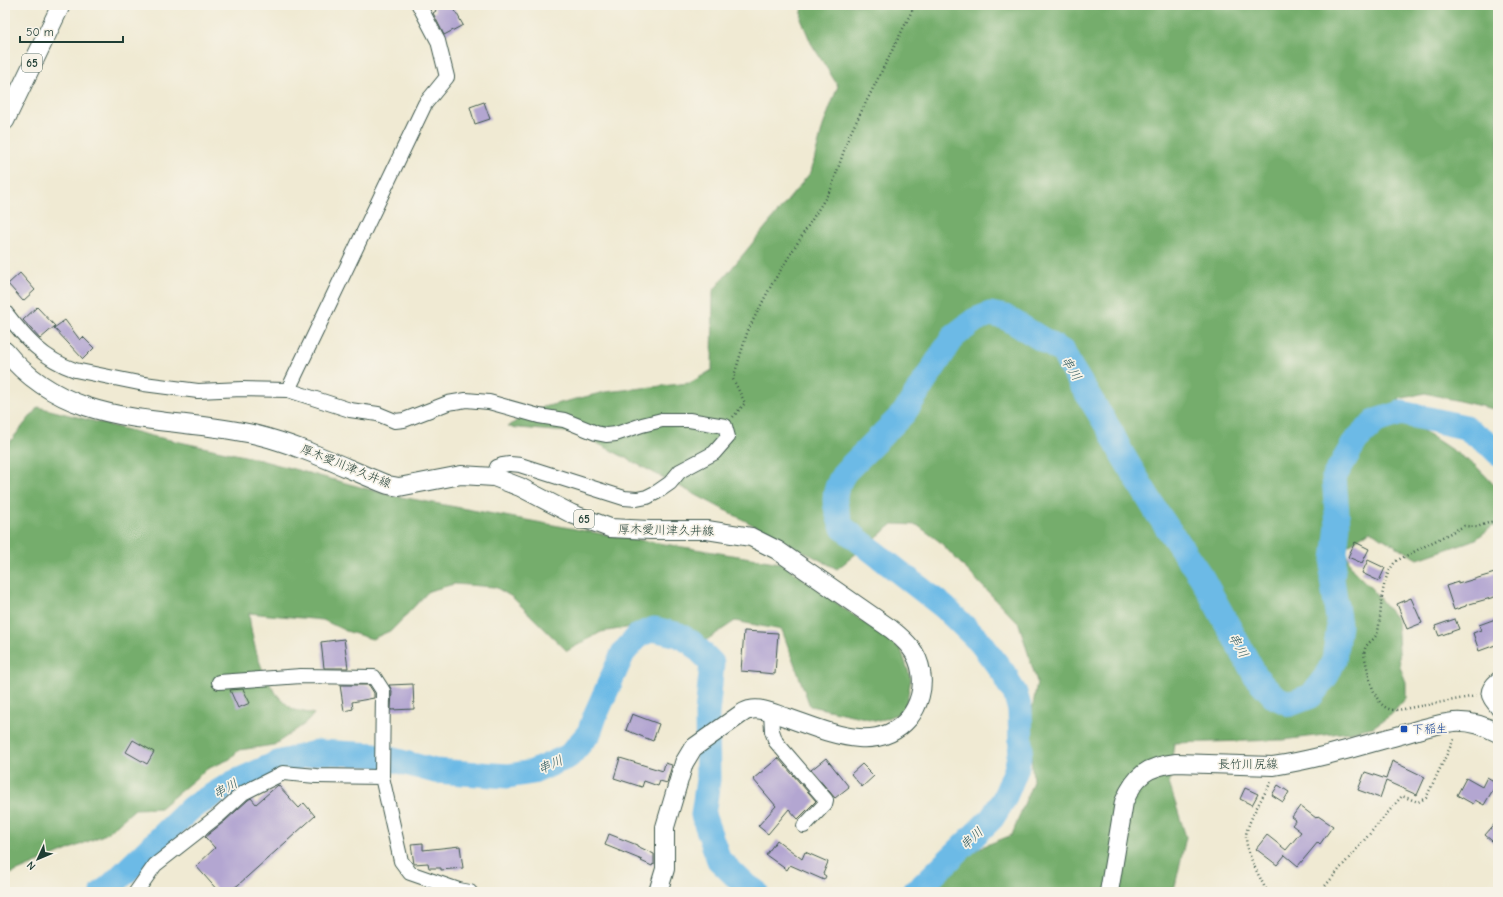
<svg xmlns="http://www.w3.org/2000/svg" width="1503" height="897" font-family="'Comic Neue','Klee One',sans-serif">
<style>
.forest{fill:#75ad6c;stroke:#4a7550}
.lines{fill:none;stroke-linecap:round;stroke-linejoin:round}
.river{stroke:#6cbae6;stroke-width:25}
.building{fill:#b3a6d1}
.minor-casing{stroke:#3e574c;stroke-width:16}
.major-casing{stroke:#3e574c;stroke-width:20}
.path{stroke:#3e574c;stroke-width:2.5;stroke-dasharray:1 3;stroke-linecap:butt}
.minor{stroke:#fff;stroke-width:14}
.major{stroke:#fff;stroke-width:18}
.transit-dot{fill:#1a4fb4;stroke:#f7f3e8;stroke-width:1.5}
.labels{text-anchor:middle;stroke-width:3.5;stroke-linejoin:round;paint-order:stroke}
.shield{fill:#f7f3e8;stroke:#60746a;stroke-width:1}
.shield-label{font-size:11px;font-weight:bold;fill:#1f3d34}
.street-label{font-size:12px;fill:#1f3d34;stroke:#f7f3e8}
.transit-label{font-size:12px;fill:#164399;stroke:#f7f3e8;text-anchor:start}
.water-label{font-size:13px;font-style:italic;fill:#325c60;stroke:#f7f3e8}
</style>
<rect width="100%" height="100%" fill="#f7f3e8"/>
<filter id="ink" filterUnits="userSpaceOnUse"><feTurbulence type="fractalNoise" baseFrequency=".025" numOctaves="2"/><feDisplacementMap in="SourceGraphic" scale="8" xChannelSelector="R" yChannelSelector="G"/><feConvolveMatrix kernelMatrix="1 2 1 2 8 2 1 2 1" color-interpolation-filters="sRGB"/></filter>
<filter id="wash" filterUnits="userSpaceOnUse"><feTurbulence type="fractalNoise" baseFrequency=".012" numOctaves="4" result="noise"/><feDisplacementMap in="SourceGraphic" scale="16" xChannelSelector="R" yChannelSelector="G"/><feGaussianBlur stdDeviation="0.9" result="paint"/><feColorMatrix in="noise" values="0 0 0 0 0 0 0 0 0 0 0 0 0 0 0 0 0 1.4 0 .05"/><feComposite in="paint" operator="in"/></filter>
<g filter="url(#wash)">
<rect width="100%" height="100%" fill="#f0ead3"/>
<path class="forest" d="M803 5H1498V410L1425 393 1399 399 1404 418 1476 466 1498 489V528L1493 526 1476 539 1418 559 1370 531 1344 548 1352 569 1372 589 1397 620 1400 667 1406 682V698L1391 715 1373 727 1349 732 1282 740 1174 743 1169 783 1186 837 1175 886 1170 892H922L979 848 1012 835 1033 781 1029 728 1037 682 1019 624 939 541 917 525 893 524 837 569 578 433 508 427 531 410 605 392 690 383 712 370 713 291 811 172 823 126 838 86 811 43 801 19Z
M38 407 152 436 249 457 390 495 597 533 781 563 901 649 911 679 905 711 879 721 810 706 782 630 735 621 696 647 638 626 601 632 567 651 512 597 495 587 454 584 429 591 392 630 372 639 346 631 323 620 249 613C252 645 264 691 293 709 298 712 307 712 314 714L306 723 274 745 239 750 230 759 207 769 160 808 135 809 106 834 8 875 9 892H5V448Z"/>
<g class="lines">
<path class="river" d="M103 892 111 886 191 808 233 783 278 763 318 752 375 755 435 771 508 776 533 772 569 756 589 733 595 716 623 653 639 635 654 629 679 635 692 643 712 663 707 714 708 780 703 815 719 860 744 884 756 892
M914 892 920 888 992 818 1004 799 1016 770 1021 747 1020 710 1015 693 1007 681 1006 676 980 642 944 607 843 528C833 505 831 493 845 472L904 413 954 336 975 320 990 314 1005 317 1063 352 1070 366 1111 432 1122 454 1158 514 1202 578 1256 677 1275 697 1290 704 1311 696 1327 675 1334 660 1339 625 1332 579 1338 525 1334 477 1356 440 1376 421 1401 413 1465 427 1491 446 1498 453"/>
</g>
<g id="blocks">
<path class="building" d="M433 5H452L463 25 444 35 433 13 436 11Z
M484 102 490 119 475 124 470 107Z
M20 273 35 290 23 301 8 284Z
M37 307 55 326 40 339 23 320Z
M65 320 80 340 83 337 94 348 83 359 54 328Z
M1355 542 1369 549 1362 563 1348 557Z
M1368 560 1385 568 1379 581 1362 573Z
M1498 572V596L1466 605V606L1454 610 1446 586 1458 582V584Z
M1411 598 1422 623 1407 629 1397 604Z
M1498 618V644L1479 651 1473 633 1481 630 1479 625Z
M1455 619 1459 629 1439 636 1435 626Z
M744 631 778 633 775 674 741 671Z
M344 639 348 668H324L321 642Z
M413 684 414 709 391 710 392 691 389 685Z
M340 685H369L374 693V698L352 702 353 709 344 711Z
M243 689 250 703 238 708 230 690Z
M632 714 659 724 653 741 626 730Z
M133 740 154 752 147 764 126 752Z
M620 758 663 771 665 763 672 765 667 783 660 781 658 786 644 781 642 787 614 778Z
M778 758 816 801 798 819 789 809 768 834 758 826 776 806 753 779Z
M826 758 849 787 835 798 811 770Z
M1392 761 1425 777 1417 795 1386 781 1380 798 1358 790 1365 772 1386 779Z
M862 764 874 776 862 787 851 774Z
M1487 777 1497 783 1484 805 1475 800 1473 804 1457 795 1466 778 1482 787Z
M278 785 299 808 304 803 315 816 238 885 228 892H219L196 866 215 848 205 837 225 821 248 800 251 798 256 804Z
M1278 785 1289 792 1283 802 1272 795Z
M1245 788 1258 794 1252 805 1240 799Z
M1300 806 1316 818 1318 816 1333 826 1320 844 1318 842 1298 866 1285 855 1277 865 1256 849 1267 835 1286 850 1301 832 1292 825 1296 820 1292 817Z
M1498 820V846L1485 835Z
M609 834 637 845V846L654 854V865L653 864 652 866 641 861 642 860 605 845Z
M777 840 802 859 805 852 828 862 823 874 826 876 824 880 790 865 787 870 766 855Z
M423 843V850L460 846 463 868 441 870V868H429L428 863 414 864 411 844Z"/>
</g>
</g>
<g filter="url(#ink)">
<use href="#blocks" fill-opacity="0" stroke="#3e574c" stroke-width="1"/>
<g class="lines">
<g class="minor-casing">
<path id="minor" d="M5 312C25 338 43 359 75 370L144 384 198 391 242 389 288 390 350 410 378 414 395 421 404 420 448 403 466 400 489 402 539 416 564 420 596 433 606 435 616 434 642 425 662 420H689L725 426 728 437 714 453 680 471 670 483 657 492 647 497 637 499 624 498 520 465C511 464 505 463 497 467L494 477
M288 390 425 104 447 77 438 41 419 5
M1498 679C1483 692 1488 696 1498 709
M219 682 301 676 374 677 383 691 382 777 401 861 410 873 459 890 470 892
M771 713 772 731 776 742 826 800 825 804 804 826
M136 892 155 865 219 815 243 793 283 773 316 776 382 777"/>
</g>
<g class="major-casing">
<path id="major" d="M5 121 61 5
M5 351C71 432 167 414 257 435 302 446 345 468 388 485L399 487 461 475 494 477 520 487 572 514 610 528 650 530H707L751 537 777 550 891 629C906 641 918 652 921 672 924 688 919 705 909 718 876 757 825 730 785 717 775 714 761 707 750 710 747 710 744 712 741 714L693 748 684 763 665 827V869L658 892
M1109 892 1124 802C1135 775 1148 766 1176 763L1273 766C1312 760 1350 749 1389 738 1410 733 1432 724 1454 722 1469 721 1485 726 1498 733"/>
</g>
<path class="path" d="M733 417 745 403 733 379 748 330 772 284 831 189 849 136 915 5
M1476 696 1398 710C1395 710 1391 710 1389 709 1372 703 1368 670 1364 654 1365 642 1372 643 1377 634 1379 629 1379 623 1380 618 1382 598 1382 577 1396 561L1464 526 1477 527 1491 522 1498 523
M1269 892 1265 888C1258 873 1247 855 1246 838 1245 825 1264 795 1271 782
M1320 892 1402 796 1418 802 1426 798 1455 737"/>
<use href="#minor" class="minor"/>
<use href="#major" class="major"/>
</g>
</g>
<rect class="transit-dot" x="1400" y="725" width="8" height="8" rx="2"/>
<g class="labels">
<g class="shield">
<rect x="22" y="54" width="20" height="18" rx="3"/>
<rect x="574" y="510" width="20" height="18" rx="3"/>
</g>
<g class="shield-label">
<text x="32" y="67">65</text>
<text x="584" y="523">65</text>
</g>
<g class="street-label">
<text transform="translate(346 466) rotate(22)" y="4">厚木愛川津久井線</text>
<text transform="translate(666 530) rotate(1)" y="4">厚木愛川津久井線</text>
<text x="1248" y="768">長竹川尻線</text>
</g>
<g class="transit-label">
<text x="1412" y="733">下稲生</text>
</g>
<g class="water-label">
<text transform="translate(1072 368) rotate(58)" y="5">串川</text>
<text transform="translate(1239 645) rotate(61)" y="5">串川</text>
<text transform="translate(550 764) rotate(-23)" y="5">串川</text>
<text transform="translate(225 788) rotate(-29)" y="5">串川</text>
<text transform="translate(971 838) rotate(-43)" y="5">串川</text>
</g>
</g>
<rect width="1503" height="897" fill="none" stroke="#f7f3e8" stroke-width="20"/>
<g transform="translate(38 859) rotate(226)" stroke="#f7f3e8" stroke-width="3" paint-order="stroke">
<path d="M0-3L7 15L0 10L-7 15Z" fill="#1f3d34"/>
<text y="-6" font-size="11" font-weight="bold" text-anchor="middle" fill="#1f3d34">N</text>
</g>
<path d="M20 36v6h103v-6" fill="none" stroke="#1f3d34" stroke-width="2"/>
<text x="26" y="36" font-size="12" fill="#1f3d34" stroke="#f7f3e8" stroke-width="3" paint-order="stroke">50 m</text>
</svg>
